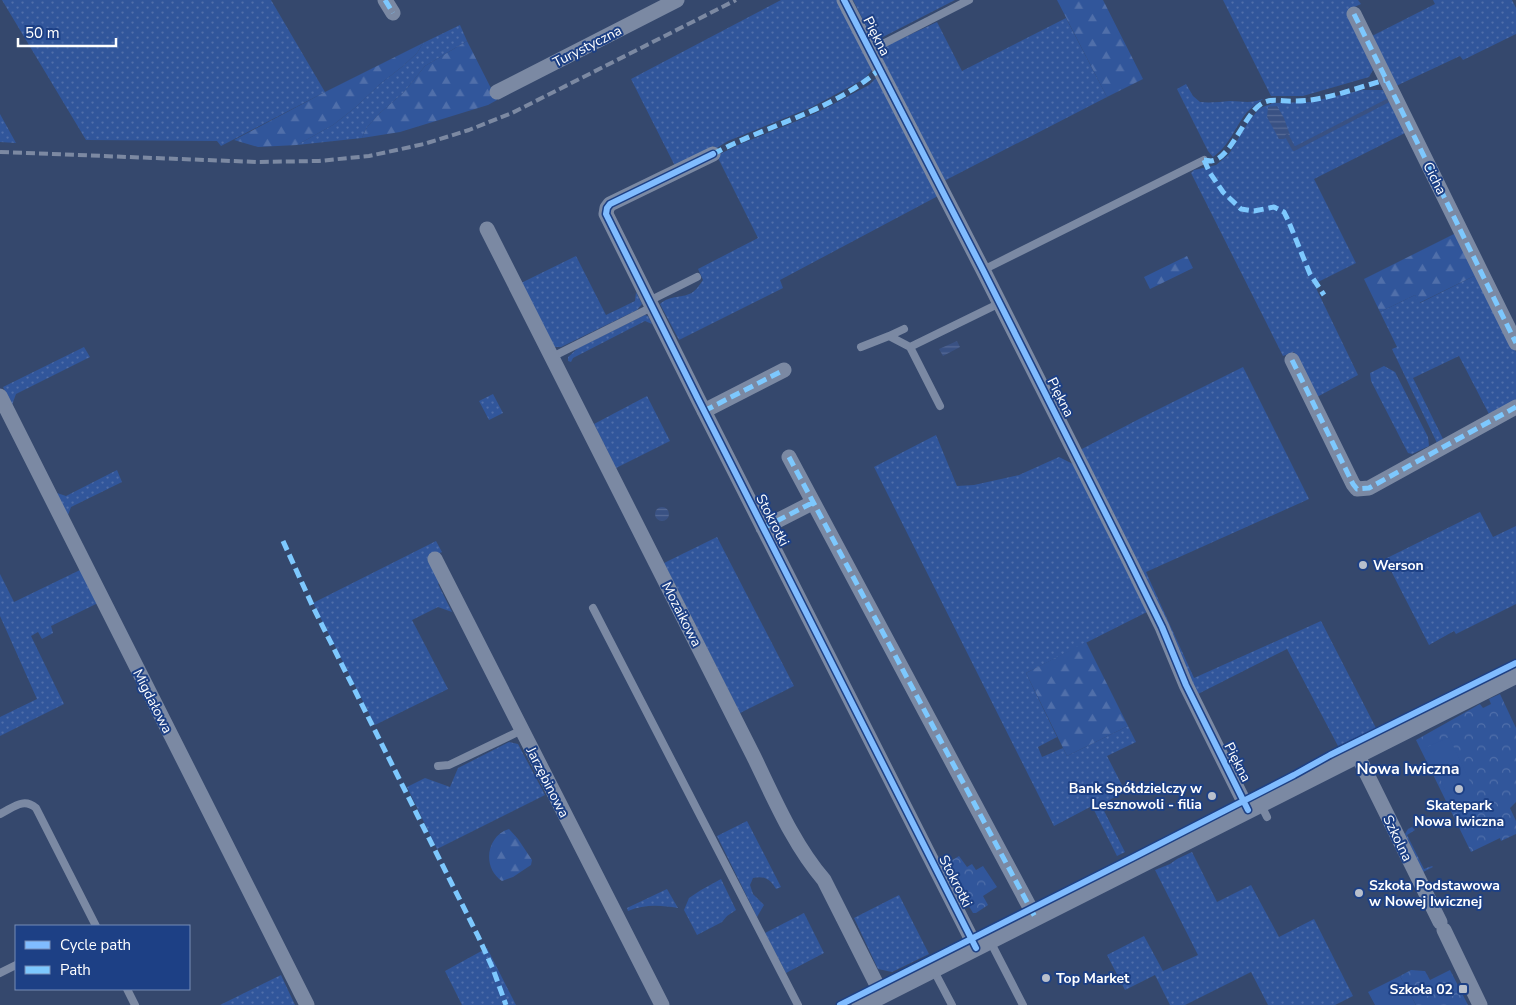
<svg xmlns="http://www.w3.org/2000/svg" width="1516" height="1005" font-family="'Nunito Sans',sans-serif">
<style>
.grass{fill:url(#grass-dots)}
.forest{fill:url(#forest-firs)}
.park{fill:url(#park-crowns)}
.pitch{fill:#31569b}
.water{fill:url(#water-rules)}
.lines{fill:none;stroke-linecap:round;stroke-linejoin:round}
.stream{stroke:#395183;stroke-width:4}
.service{stroke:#7b89a3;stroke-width:8}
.minor{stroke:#7b89a3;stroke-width:15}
.tertiary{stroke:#7b89a3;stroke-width:19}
.rail{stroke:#7c89a2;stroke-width:4;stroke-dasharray:9 4;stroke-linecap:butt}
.quiet{stroke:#7dc8fe;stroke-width:5;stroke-dasharray:10 5;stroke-linecap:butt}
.cycleway-casing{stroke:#1d4085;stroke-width:9}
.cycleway{stroke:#80bcff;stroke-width:6}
.poi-dot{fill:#b8bfcc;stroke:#1d4085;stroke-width:2}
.labels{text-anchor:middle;stroke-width:4;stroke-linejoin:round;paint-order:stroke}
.street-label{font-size:14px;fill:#fff;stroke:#1d4085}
.poi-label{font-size:14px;font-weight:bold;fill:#fff;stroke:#1d4085;text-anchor:start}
.quarter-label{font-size:16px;font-weight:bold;fill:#fff;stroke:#1d4085}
</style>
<defs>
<pattern id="grass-dots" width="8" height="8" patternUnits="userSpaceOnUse" patternTransform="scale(1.25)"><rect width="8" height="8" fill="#31569b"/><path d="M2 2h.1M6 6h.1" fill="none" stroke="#506faa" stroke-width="1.8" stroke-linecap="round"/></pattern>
<pattern id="forest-firs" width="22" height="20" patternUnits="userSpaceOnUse" patternTransform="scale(1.25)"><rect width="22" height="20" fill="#31569b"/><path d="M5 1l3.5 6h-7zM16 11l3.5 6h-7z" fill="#506faa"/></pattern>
<pattern id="park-crowns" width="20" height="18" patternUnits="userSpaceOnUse" patternTransform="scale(1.25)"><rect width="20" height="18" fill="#31569b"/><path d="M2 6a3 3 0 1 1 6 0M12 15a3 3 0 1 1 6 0" fill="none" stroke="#506faa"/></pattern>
<pattern id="water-rules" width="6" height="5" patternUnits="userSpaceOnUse" patternTransform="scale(1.25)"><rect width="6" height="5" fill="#395183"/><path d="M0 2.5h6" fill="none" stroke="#576b96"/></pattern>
</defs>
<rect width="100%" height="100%" fill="#35486d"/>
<path class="grass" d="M2 0H271L325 92 221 146 217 141 86 140Z
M781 0H840L874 68 864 79 812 107 728 141 715 149 714 146 675 166 631 79Z
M853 0H955L879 39 871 36Z
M1223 0H1358L1361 4 1348 10 1373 70 1369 77 1303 96H1271Z
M1433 0H1512L1516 8V34L1463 60 1460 56 1396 86 1372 36 1435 4Z
M1066 18 1107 97 944 181 883 61 882 52 886 46 937 22 962 71Z
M460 25 467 41 425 66 404 92 380 113 367 127 362 138 297 145 333 125 356 107 380 84 403 66 417 53 423 43Z
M878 76 938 196 780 280 783 288 679 340 660 304C671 294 683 299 693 292 697 289 700 284 703 280L698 269 758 238 718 158 720 154 738 145 814 114 830 106 869 85Z
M1186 84 1193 96 1200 102C1210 103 1220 102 1230 101 1243 101 1249 104 1263 99 1258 103 1252 107 1247 112 1234 128 1231 144 1213 157L1208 151 1177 89Z
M1362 90H1383L1405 133 1314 179 1356 263 1314 284 1358 375 1317 397 1294 352 1283 356 1191 173 1194 170 1216 165 1229 154 1249 121 1260 108 1273 103 1310 102Z
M0 114 16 143 0 142Z
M576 256 606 315 635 301 636 292 642 304 637 310 561 347H551L521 283Z
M1476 275 1516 352V401L1490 416 1459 356 1413 378 1444 441 1437 443 1392 349 1397 347 1380 312 1415 295 1420 303Z
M645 315 648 316 652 324 645 321 573 358 571 362 568 361V357L578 348Z
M84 347 90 357 16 394 12 405 3 387Z
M1384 366 1395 372 1428 437 1429 446 1412 454 1408 453 1371 381 1370 373Z
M1243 367 1309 499 1146 572 1194 678 1321 621 1376 728 1338 746 1287 649 1196 695 1080 450 1139 419Z
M493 394 503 413 489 420 479 401Z
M647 396 670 441 616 468 594 424Z
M936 435 957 486 974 485 1019 475 1059 457 1073 464 1147 612 1026 673 1057 737 1038 747 1042 757 1063 748 1067 756 1128 726 1136 742 1107 756 1125 791 1101 805 1125 852 1117 856 1092 806 1054 826 874 467Z
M117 470 122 482 71 507 67 518 57 493 66 496Z
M1480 512 1493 537 1516 526V604L1456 634 1454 631 1429 645 1385 559Z
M717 537 794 686 740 713 664 563Z
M436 541 442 552 429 558 441 582 438 584 452 612 438 607 412 620 448 689 375 725 313 603Z
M80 570 98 603 51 626 53 633 42 639 38 632 31 636 64 704 0 736V717L37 699 0 616V574L14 602Z
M509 742 518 744 545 795 437 849 407 787 425 778 450 787 458 768Z
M747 821 781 887 776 889C771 880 764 875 753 878L750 885 753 894 764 905 757 917 717 836Z
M1412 827 1415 830 1407 835 1424 869 1432 866 1433 867 1423 872 1405 834 1408 829Z
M1192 852 1217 902 1251 885 1279 937 1314 919 1353 996 1335 1005H1268L1251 972 1185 1005H1170L1155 975 1125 990 1107 955 1144 936 1163 971 1198 955 1155 870 1170 864 1177 859Z
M721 879 736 910 727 916 722 922 697 935 684 910 689 898 701 890Z
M667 889 678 908C661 905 644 904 628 911L627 908Z
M899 895 929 954 892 972 878 969 854 918Z
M804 913 824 953 786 973 765 933Z
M487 948 516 1005H462L445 971Z
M281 975 295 1005H220Z"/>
<path class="forest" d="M1057 0H1103L1143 79 1107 97Z
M467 41 497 100 488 105 400 132 362 138 367 127 380 113 404 92 425 66Z
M423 43 417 53 403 66 380 84 356 107 333 125 297 145 258 147 234 140 325 92Z
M1456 233 1476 275 1419 303 1415 295 1380 312 1364 279Z
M1187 256 1193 268 1150 289 1144 277Z
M1086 642 1128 726 1067 756 1026 673Z
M509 829 518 839 532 860 531 865 513 877 502 881C482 868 486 836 509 829Z"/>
<path class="park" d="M1500 694 1516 728V802L1510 808 1516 821V834L1501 841 1500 838 1471 852 1416 740 1480 704 1483 708 1491 704 1489 699Z
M959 856 967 867 972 864 976 870 983 866 997 887 983 896 988 905 976 913H973L944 865Z
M1411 970 1425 971 1430 980 1450 970 1468 1005H1416L1400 976Z"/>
<path class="pitch" d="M1449 737 1483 809 1460 820 1425 748Z
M1400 976 1416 1005H1375L1368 992Z"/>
<path class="water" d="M1277 106 1284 118 1290 135 1284 139H1279L1267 117 1268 107Z
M957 341 960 347 943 356 939 349Z
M655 514a7 7 0 1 1 14 0a7 7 0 1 1-14 0Z"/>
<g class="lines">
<path class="stream" d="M1287 136 1294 149 1387 101"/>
<path class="service" d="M871 50 969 0
M983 270 1204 160
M649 301 697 277
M889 336 904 329
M861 347 889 336 910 347 940 406
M910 347 1000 303
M552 357 652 307
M593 608 798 1005
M438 766 449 765 522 730
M1260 803 1267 817
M0 814C13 808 23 797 36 808L96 926
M990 941 1023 1005
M933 969 952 1005
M0 973 16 965
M127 989 135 1005"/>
<path class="minor" d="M385 0 393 13
M844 0 983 270 1129 560 1162 627 1186 685 1248 810
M1354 14 1516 343
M497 92 677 0
M713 154 610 204 607 208 606 214 698 399 976 948
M487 229 753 755C774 798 793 844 824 880L882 995
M1292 360 1353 484 1357 489 1369 488 1516 407
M0 396 307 1005
M704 411 784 370
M789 457 1035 917
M763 528 812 503
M435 559 662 1005
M1357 754 1440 922
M1444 930 1480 1005"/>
<path class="tertiary" d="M861 1005 1516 674"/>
<path class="rail" d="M0 152 258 162 319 161 369 156 424 144 469 130 512 113 736 0"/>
<path class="quiet" d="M385 0 393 13
M1354 14 1516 343
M713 154C769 124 831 112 880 69
M1204 160C1206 160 1209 161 1211 161 1231 159 1244 115 1261 104 1272 97 1283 102 1295 101 1325 101 1356 88 1385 80
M1204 160 1210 173 1223 192 1241 209 1254 211 1274 207 1284 212 1288 220 1310 274 1324 295
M1292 360 1353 484 1357 489 1369 488 1516 407
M704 411 784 370
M789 457 1035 917
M763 528 812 503
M283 541 313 607 478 936 493 969 506 1005"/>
<g class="cycleway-casing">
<path id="cycleway" d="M844 0 983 270 1129 560 1162 627 1186 685 1248 810
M713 154 610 204 607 208 606 214 698 399 976 948
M840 1005 1132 858 1294 775 1330 755 1516 663"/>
</g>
<use href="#cycleway" class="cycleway"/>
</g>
<g class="poi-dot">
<circle cx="1363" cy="565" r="5"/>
<circle cx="1459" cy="789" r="5"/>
<circle cx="1212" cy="796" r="5"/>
<circle cx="1359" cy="893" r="5"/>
<circle cx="1046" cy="978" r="5"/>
<rect x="1458" y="984" width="10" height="10" rx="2.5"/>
</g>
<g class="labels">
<g class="street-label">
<text transform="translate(877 36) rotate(63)" y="5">Piękna</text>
<text transform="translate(587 46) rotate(-27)" y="5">Turystyczna</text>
<text transform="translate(1435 178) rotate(63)" y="5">Cicha</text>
<text transform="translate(1061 397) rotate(63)" y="5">Piękna</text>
<text transform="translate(773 520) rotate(63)" y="5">Stokrotki</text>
<text transform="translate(682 614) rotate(63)" y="5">Mozaikowa</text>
<text transform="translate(153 701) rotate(63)" y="5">Migdałowa</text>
<text transform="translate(1238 762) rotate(63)" y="5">Piękna</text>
<text transform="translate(548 782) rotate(63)" y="5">Jarzębinowa</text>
<text transform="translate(1398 838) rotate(64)" y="5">Szkolna</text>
<text transform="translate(956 881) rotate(63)" y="5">Stokrotki</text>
</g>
<g class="poi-label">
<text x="1373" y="570">Werson</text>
<text x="1202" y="793" text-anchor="end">Bank Spółdzielczy w<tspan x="1202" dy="16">Lesznowoli - filia</tspan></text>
<text x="1459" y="810" text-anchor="middle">Skatepark<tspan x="1459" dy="16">Nowa Iwiczna</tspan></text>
<text x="1369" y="890">Szkoła Podstawowa<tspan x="1369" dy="16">w Nowej Iwicznej</tspan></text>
<text x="1056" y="983">Top Market</text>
<text x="1453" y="994" text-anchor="end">Szkoła 02</text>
</g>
<g class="quarter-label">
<text x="1408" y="774">Nowa Iwiczna</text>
</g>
</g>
<rect x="15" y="925" width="175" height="65" fill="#1d4085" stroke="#778cb6"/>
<rect x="25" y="941" width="25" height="8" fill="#80bcff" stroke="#778cb6"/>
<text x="60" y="950" font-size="15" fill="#ffffff">Cycle path</text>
<rect x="25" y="966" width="25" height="8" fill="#7dc8fe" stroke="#778cb6"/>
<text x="60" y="975" font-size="15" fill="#ffffff">Path</text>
<path d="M18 38v8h98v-8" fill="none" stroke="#ffffff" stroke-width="2.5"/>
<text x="25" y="38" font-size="15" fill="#ffffff" stroke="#1d4085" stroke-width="4" paint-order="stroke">50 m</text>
</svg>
